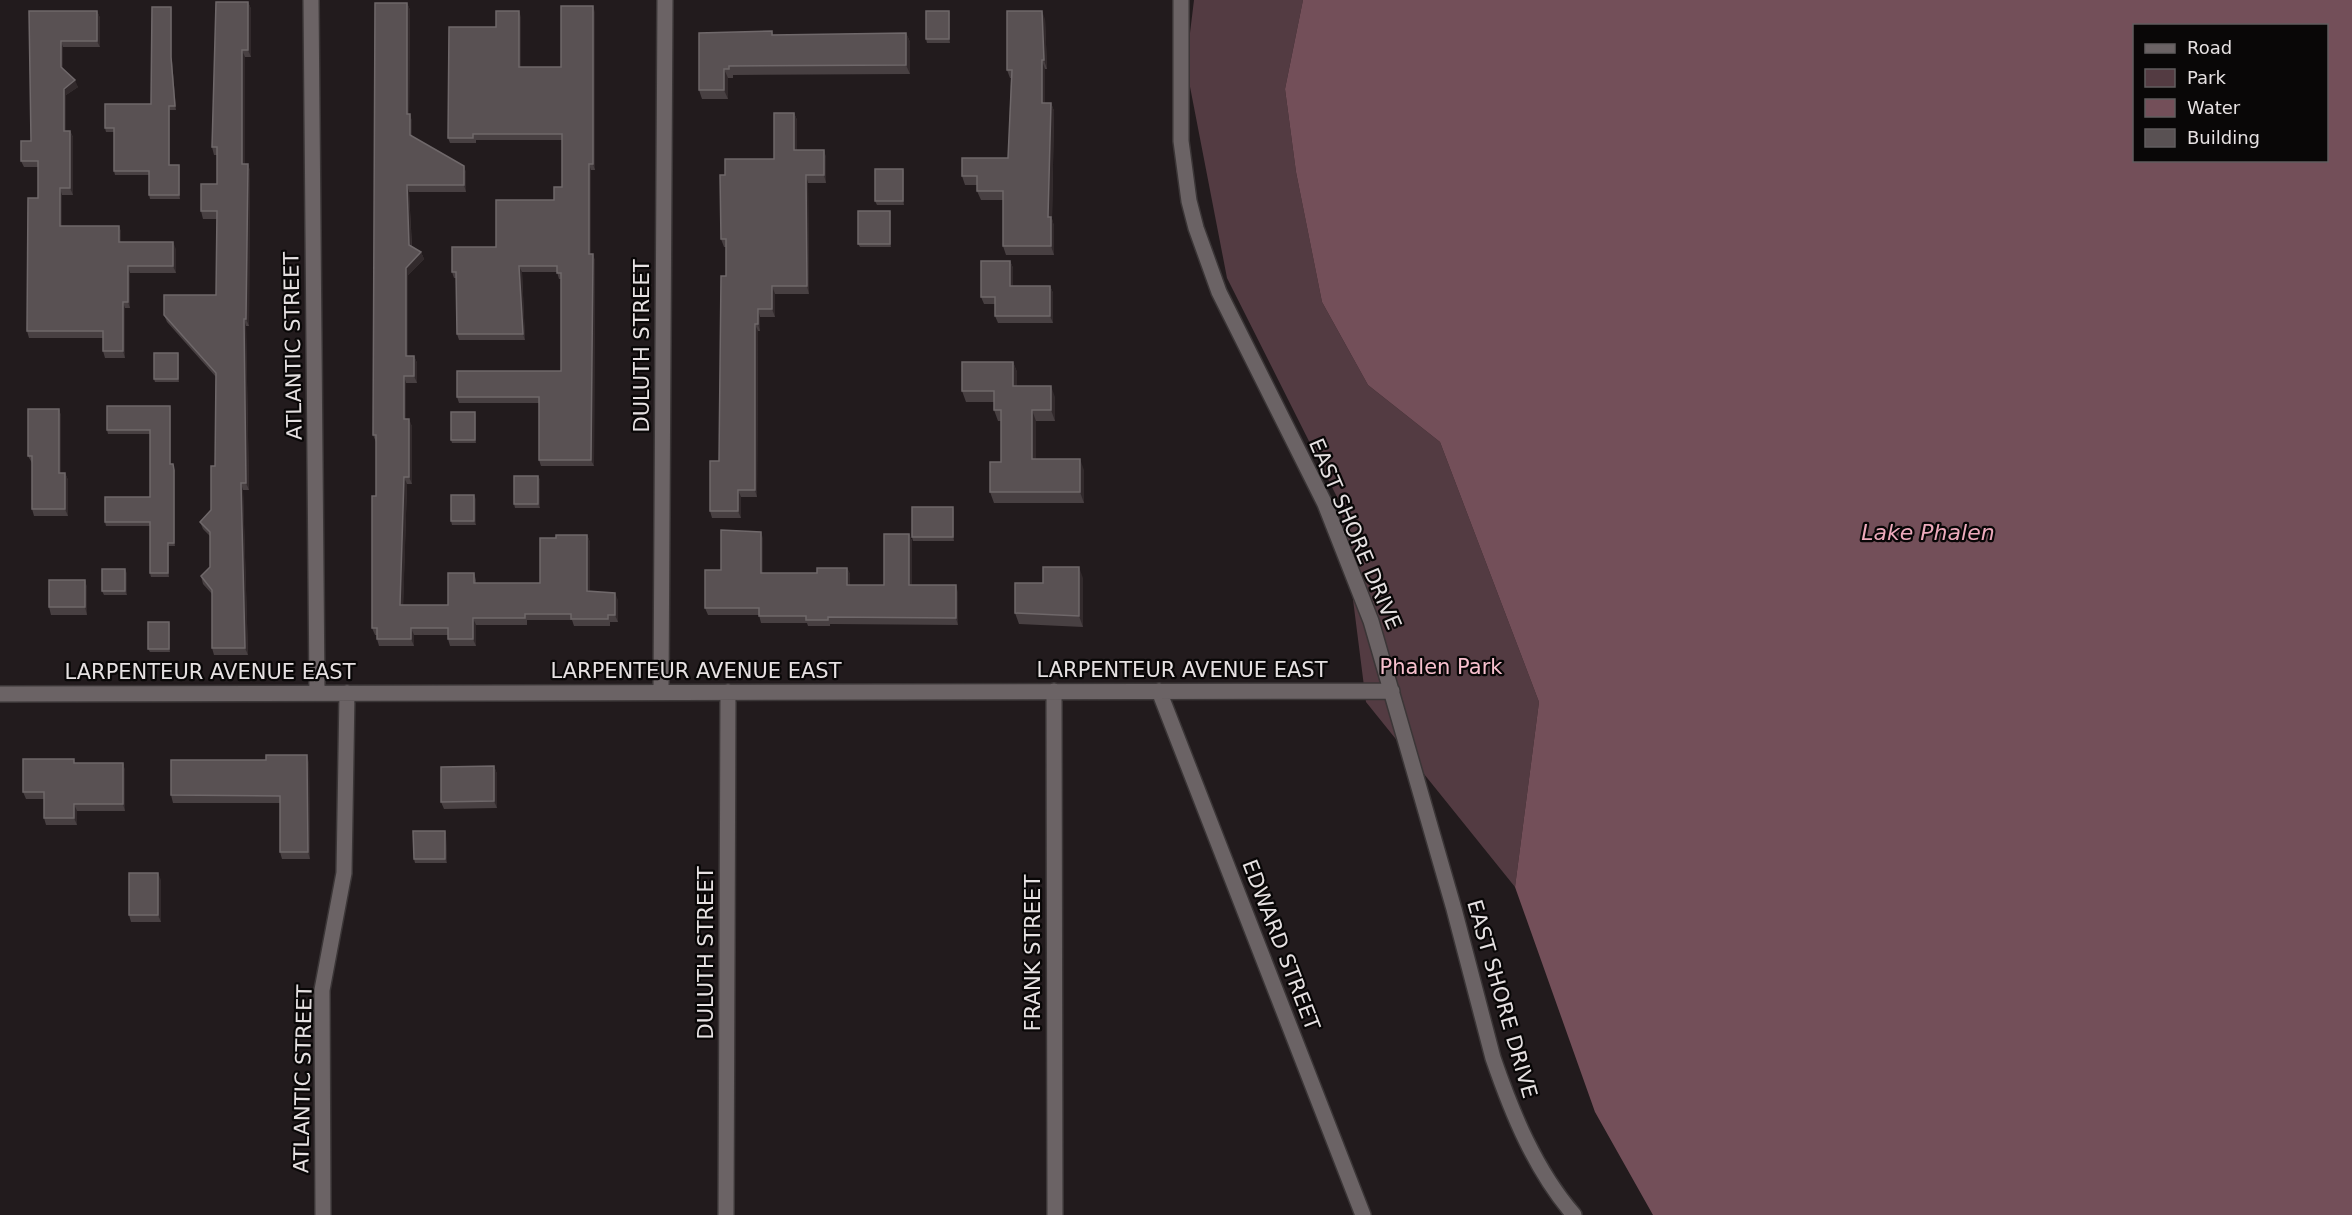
<svg xmlns="http://www.w3.org/2000/svg" width="2352" height="1215" font-family="'DejaVu Sans',sans-serif">
<style>
.green{fill:#533b42}
.water{fill:#734f59;fill-rule:evenodd}
.lines{fill:none;stroke-linecap:round;stroke-linejoin:round}
.minor-casing{stroke:#3b3637;stroke-width:18}
.minor{stroke:#6b6365;stroke-width:15}
.wall{fill:#484042}
.shaded-wall{fill:#322a2c}
.building{fill:#595153;stroke:#6f686a;stroke-width:1.5}
.labels{text-anchor:middle;stroke-width:4.5;stroke-linejoin:round;paint-order:stroke}
.street-label{font-size:21px;fill:#e6e1e2;stroke:#090707}
.park-label{font-size:21px;fill:#f7c0ce;stroke:#090707}
.water-label{font-size:22px;font-style:italic;fill:#edaabc;stroke:#090707}
</style>
<rect width="100%" height="100%" fill="#221b1d"/>
<path class="green" d="M1194 0H1303L1285 89 1296 172 1322 302 1368 385 1440 442 1539 702 1515 887 1366 702 1341 505 1227 278 1186 66Z"/>
<path class="water" d="M1303 0H2352V1215H1653L1595 1112 1515 887 1539 702 1440 442 1368 385 1322 302 1296 172 1285 89ZM2134 26H2326V160H2134Z"/>
<g class="lines">
<g class="minor-casing">
<path id="minor" d="M311 0 317 692
M1181 0V141L1189 201 1196 228 1219 292 1325 504 1371 621 1454 909 1493 1058C1512 1113 1535 1170 1574 1215
M1054 691 1055 1215
M1159 691 1363 1215
M661 692 665 0
M0 694 1392 691
M323 1215 322 990 344 873 347 693
M726 1215 728 692"/>
</g>
<use href="#minor" class="minor"/>
</g>
<path class="wall" d="M248 2 251 9V57H245V164H248L250 171 249 326H246L249 490H243L248 655H214L212 648V594L203 584 201 576 210 567V536L203 529 200 522 211 510 215 466 216 377 167 322 164 315 216 295 217 219H203L201 211 217 184V155H214L212 147Z
M407 3 410 10 409 114 412 121V137L464 166 466 173V192H409L412 246 421 252 424 259 408 275V356H414L417 363V383H406V419L412 426V484H407L403 605H448L474 573 476 580V583H540L556 538 587 535 590 542V591L618 600V622H610V626H574L572 620H527V625H476V646H450L448 639V635H414V646H379L377 639V635H375L372 628 376 496V442L373 435Z
M171 7 172 10V61L176 110H170V165H179L180 169V199H150L149 195V175H115L114 171V132H106L105 128 151 104Z
M29 11H97L100 18V47H63V69L78 87 66 95V131H70L73 137V195H62V226H119L121 232V242L176 249V273H130V308H125V358H105L103 351V338H29L27 331 38 198V167H24L21 161 31 141Z
M949 11 950 14V43H927L926 39Z
M595 12V170H591V254L595 260 594 466H541L539 460V403H459L457 397 561 371V279H559L557 272H522L525 340H459L457 334 456 278H454L452 272 496 247 554 200 562 187V140H476V143H450L448 138 496 27 521 17V67H561Z
M1045 19 1047 69H1045V103H1051L1054 111 1052 219 1054 226V255H1006L1003 246V200H981L977 191V185H965L962 176 1008 158 1011 78H1010L1007 70Z
M772 31 773 35 906 33 910 42V74L733 75V78H728V99H702L699 90Z
M794 113 797 120V150H824L826 158V183H808L809 294H775V317H760V331H758L757 497H741V518H712L710 511 719 461 726 276V247H724L721 239 725 175 774 159Z
M904 172V205H877L875 201Z
M890 211 891 215V247H860L858 244Z
M1010 261 1013 268V286H1050L1053 293V323H998L995 316V304H984L981 297Z
M178 353 179 357V382H155L154 379Z
M1013 362 1017 372V386L1055 397V421H1036V459L1084 470V503H994L990 492 1001 462V421H998L994 410V402H966L962 391Z
M59 409 61 416V473H65L68 480V516H34L32 509V463L28 456Z
M171 410V464H173L175 473V546H169V577H151L150 573V526H106L105 522 150 497V434H108L107 430Z
M476 416V443H452L451 440Z
M538 476 540 480V508H515L514 504Z
M476 499V525H452L451 521Z
M954 511V541H913L912 537Z
M909 534 912 541V585L958 592V625L830 624V626H808L807 623H761L759 615H708L705 608 721 570 763 538V573H817L847 568 850 574V585H884Z
M127 573V595H104L102 591Z
M1083 578V627L1019 624 1015 613 1043 583Z
M85 580 87 588V615H51L49 607Z
M170 625V652H150L148 649Z
M309 762 310 859H282L280 852V803H173L171 795Z
M76 763H123L125 771V811H77V825H46L44 818V799H26L23 792Z
M494 766 497 774V808L444 809 441 802Z
M445 831 446 835 447 863H415L414 859Z
M161 880V922H131L129 915Z"/>
<path class="shaded-wall" d="M248 2 251 9V57L248 50Z
M407 3 410 10 409 121 407 114Z
M593 6 595 12V170L593 164Z
M171 7 172 10V61L176 110 175 106 171 57Z
M97 11 100 18V47L97 41Z
M519 11 521 17V73L519 67Z
M949 11 950 14V43L949 39Z
M1042 11 1045 19 1047 69 1044 60Z
M906 33 910 42V74L906 65Z
M61 41 63 47V74L61 67Z
M242 50 245 57V171L242 164Z
M1042 60 1045 69V111L1042 103Z
M724 69 728 78V99L724 90Z
M75 80 78 87 66 95V137L64 131V89Z
M1051 103 1054 111 1052 219 1054 226V255L1051 246 1048 217Z
M169 106 170 110V169L169 165Z
M794 113 797 120V158L794 150Z
M410 114 412 121V142L410 135Z
M70 131 73 137V195L70 188Z
M824 150 826 158V183L824 175Z
M248 164 250 171 249 326 246 319Z
M589 164 591 170V260L589 254Z
M179 165 180 169V199L179 195Z
M464 166 466 173V192L464 185Z
M903 169 904 172V205L903 201Z
M806 175 808 183 809 294 807 286Z
M407 185 409 192 412 252 409 245Z
M60 188 62 195V232L60 226Z
M890 211 891 215V247L890 244Z
M119 226 121 232V249L119 242Z
M173 242 176 249V273L173 266Z
M421 252 424 259 408 275V363L406 356V268Z
M593 254 595 260 594 466 591 460Z
M1010 261 1013 268V293L1010 286Z
M128 266 130 273V308L128 302Z
M519 266 522 272 525 340 523 334Z
M772 286 775 294V317L772 309Z
M1050 286 1053 293V323L1050 316Z
M123 302 125 308V358L123 351Z
M758 309 760 317V331L758 324Z
M244 319 246 326 249 490 246 483Z
M755 324 758 331 757 497 755 490Z
M178 353 179 357V382L178 379Z
M414 356 417 363V383L414 376Z
M1013 362 1017 372V397L1013 386Z
M404 376 406 383V426L404 419Z
M1051 386 1055 397V421L1051 410Z
M170 406 171 410V468L170 464Z
M59 409 61 416V480L59 473Z
M1032 410 1036 421V470L1032 459Z
M475 412 476 416V443L475 440Z
M409 419 412 426V484L409 477Z
M1080 459 1084 470V503L1080 492Z
M173 464 175 473V546L174 543Z
M65 473 68 480V516L65 509Z
M538 476 540 480V508L538 504Z
M404 477 407 484 403 612 400 605Z
M241 483 243 490 248 655 245 648Z
M738 490 741 497V518L738 511Z
M474 495 476 499V525L474 521Z
M953 507 954 511V541L953 537Z
M761 532 763 538V580L761 573Z
M909 534 912 541V592L909 585Z
M587 535 590 542V598L587 591Z
M168 543 169 546V577L168 573Z
M1079 567 1083 578V627L1079 616Z
M847 568 850 574V592L847 585Z
M125 569 127 573V595L125 591Z
M85 580 87 588V615L85 607Z
M956 585 958 592V625L956 618Z
M615 593 618 600V622L615 615Z
M473 618 476 625V646L473 639Z
M169 622 170 625V652L169 649Z
M411 628 414 635V646L411 639Z
M307 755 309 762 310 859 308 852Z
M123 763 125 771V811L123 804Z
M494 766 497 774V808L494 801Z
M74 804 77 811V825L74 818Z
M445 831 446 835 447 863 445 859Z
M158 873 161 880V922L158 915Z"/>
<path class="building" d="M216 2H248V50H242V164H248L246 319H244L246 483H241L245 648H212V590L201 576 210 567V532L200 522 211 510V466H215L216 373 164 315V295H216L217 211H201V184H217V147H212Z
M375 3H407V114H410V135L464 166V185H407L409 245 421 252 406 268V356H414V376H404V419H409V477H404L400 605H448V573H474V583H540V538H556V535H587V591L615 593V615H608V619H571V614H525V618H473V639H448V628H411V639H377V628H372V496H376V435H373Z
M561 6H593V164H589V254H593L591 460H539V397H457V371H561V273H557V266H519L523 334H457L456 272H452V247H496V200H554V187H562V134H473V138H448L449 27H496V11H519V67H561Z
M152 7H171V57L175 106H169V165H179V195H149V171H114V128H105V104H151Z
M29 11H97V41H61V67L75 80 64 89V131H70V188H60V226H119V242H173V266H128V302H123V351H103V331H27L28 198H38V161H21V141H31Z
M926 11H949V39H926Z
M1007 11H1042L1044 60H1042V103H1051L1048 217H1051V246H1003V191H977V176H962V158H1008L1012 70H1007Z
M772 31V35L906 33V65L729 66V69H724V90H699V33Z
M774 113H794V150H824V175H806L807 286H772V309H758V324H755V490H738V511H710V461H719L721 276H726V239H721L720 175H725V159H774Z
M875 169H903V201H875Z
M858 211H890V244H858Z
M981 261H1010V286H1050V316H995V297H981Z
M154 353H178V379H154Z
M962 362H1013V386H1051V410H1032V459H1080V492H990V462H1001V410H994V391H962Z
M107 406H170V464H173L174 470V543H168V573H150V522H105V497H150V430H107Z
M28 409H59V473H65V509H32V456H28Z
M451 412H475V440H451Z
M514 476H538V504H514Z
M451 495H474V521H451Z
M912 507H953V537H912Z
M721 530 761 532V573H817V568H847V585H884V534H909V585H956V618L828 617V620H806V616H759V608H705V570H721Z
M1043 567H1079V616L1015 613V583H1043Z
M102 569H125V591H102Z
M49 580H85V607H49Z
M148 622H169V649H148Z
M266 755H307L308 852H280V796L171 795V760H266Z
M23 759H74V763H123V804H74V818H44V792H23Z
M494 766V801L441 802V767Z
M413 831H445V859H414Z
M129 873H158V915H129Z"/>
<g class="labels">
<g class="street-label">
<text transform="translate(293 346) rotate(-91)" y="7">ATLANTIC STREET</text>
<text transform="translate(642 346) rotate(-90)" y="7">DULUTH STREET</text>
<text transform="translate(1355 534) rotate(67)" y="7">EAST SHORE DRIVE</text>
<text x="1182" y="677">LARPENTEUR AVENUE EAST</text>
<text x="696" y="678">LARPENTEUR AVENUE EAST</text>
<text x="210" y="679">LARPENTEUR AVENUE EAST</text>
<text transform="translate(1281 945) rotate(69)" y="7">EDWARD STREET</text>
<text transform="translate(706 953) rotate(-90)" y="7">DULUTH STREET</text>
<text transform="translate(1033 953) rotate(-90)" y="7">FRANK STREET</text>
<text transform="translate(1502 999) rotate(74)" y="7">EAST SHORE DRIVE</text>
<text transform="translate(303 1079) rotate(-89)" y="7">ATLANTIC STREET</text>
</g>
<g class="park-label">
<text x="1441" y="674">Phalen Park</text>
</g>
<g class="water-label">
<text x="1928" y="540">Lake Phalen</text>
</g>
</g>
<rect x="2133" y="24" width="195" height="138" fill="#090707" stroke="#615e5f" stroke-width="1.5"/>
<rect x="2145" y="44" width="30" height="9" fill="#6b6365" stroke="#615e5f" stroke-width="1.5"/>
<text x="2187" y="54" font-size="18" fill="#e6e1e2">Road</text>
<rect x="2145" y="69" width="30" height="18" fill="#533b42" stroke="#615e5f" stroke-width="1.5"/>
<text x="2187" y="84" font-size="18" fill="#e6e1e2">Park</text>
<rect x="2145" y="99" width="30" height="18" fill="#734f59" stroke="#615e5f" stroke-width="1.5"/>
<text x="2187" y="114" font-size="18" fill="#e6e1e2">Water</text>
<rect x="2145" y="129" width="30" height="18" fill="#595153" stroke="#615e5f" stroke-width="1.5"/>
<text x="2187" y="144" font-size="18" fill="#e6e1e2">Building</text>
</svg>
